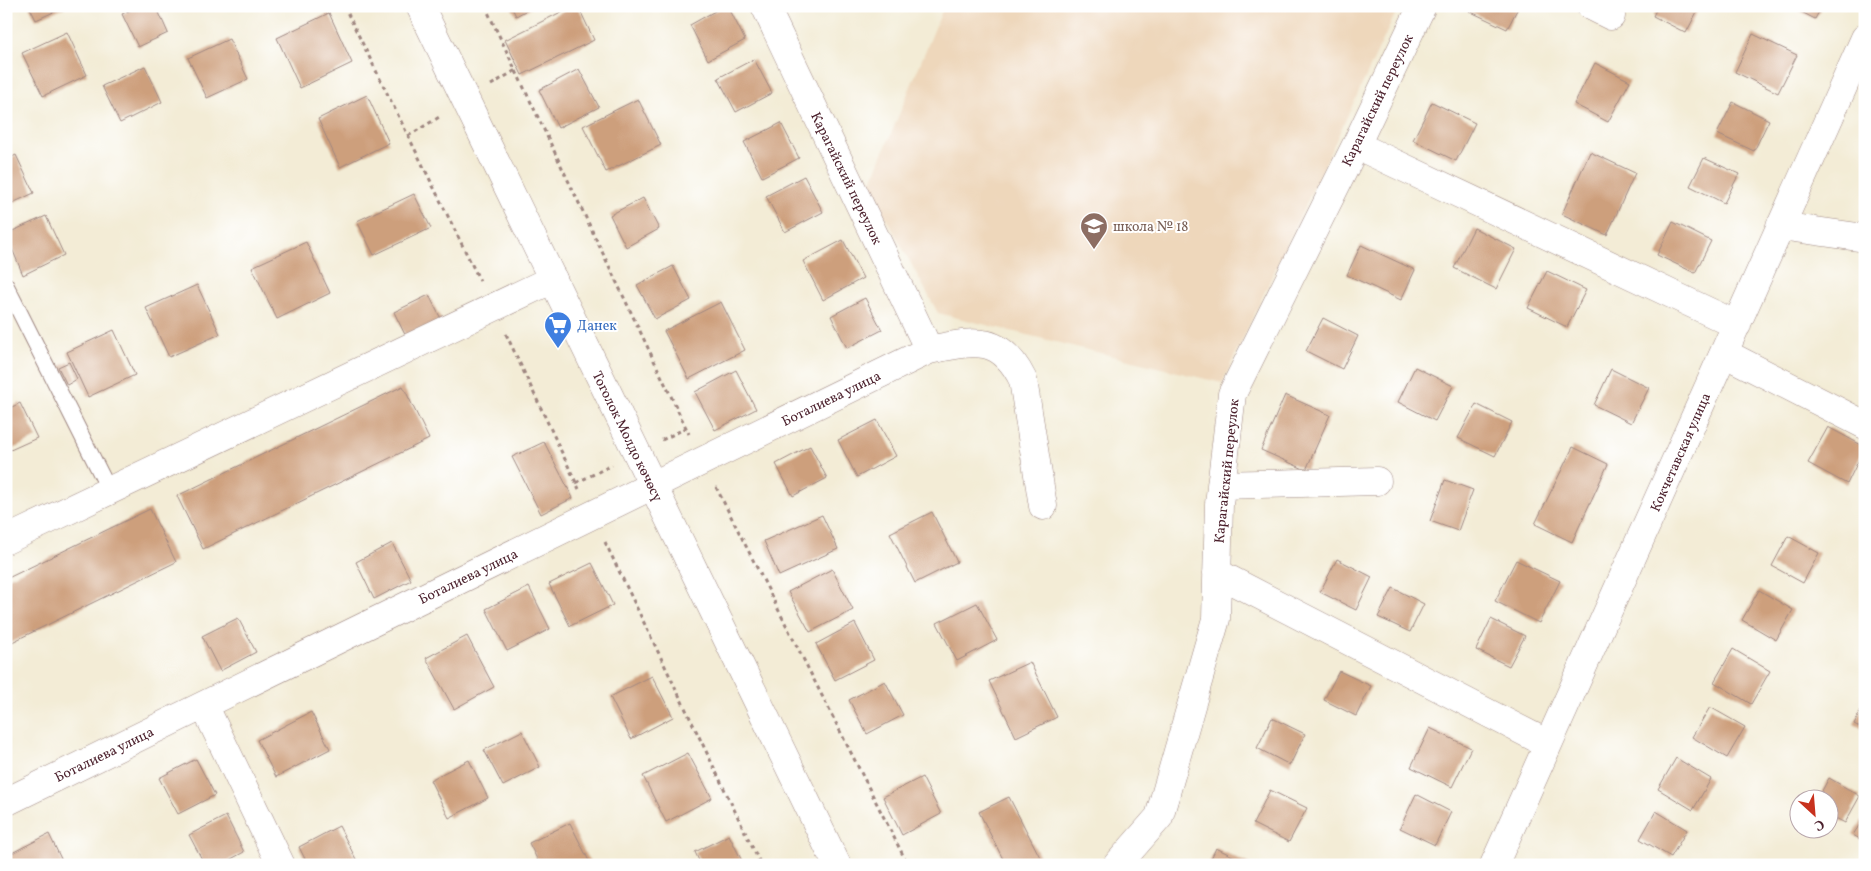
<svg xmlns="http://www.w3.org/2000/svg" width="1871" height="871" font-family="Vollkorn,serif">
<style>
.built{fill:#eed7bb}
.building{fill:#cd9f7c}
.lines{fill:none;stroke-linecap:round;stroke-linejoin:round}
.lane-casing{stroke:#9e8680;stroke-width:17}
.street-casing{stroke:#9e8680;stroke-width:29}
.secondary-casing{stroke:#9e8680;stroke-width:29}
.path{stroke:#9e8680;stroke-width:3;stroke-dasharray:4 4;stroke-linecap:butt}
.lane{stroke:#fff;stroke-width:15}
.street{stroke:#fff;stroke-width:28}
.secondary{stroke:#fff;stroke-width:28}
.labels{text-anchor:middle;stroke-width:4;stroke-linejoin:round;paint-order:stroke}
.street-label{font-size:14px;fill:#4a1f2b;stroke:#fff}
.education-label{font-size:14px;fill:#785e54;stroke:#fff;text-anchor:start}
.shop-label{font-size:14px;fill:#366cbe;stroke:#fff;text-anchor:start}
</style>
<rect width="100%" height="100%" fill="#fff"/>
<filter id="ink" filterUnits="userSpaceOnUse"><feTurbulence type="fractalNoise" baseFrequency=".02" numOctaves="2"/><feDisplacementMap in="SourceGraphic" scale="10" xChannelSelector="R" yChannelSelector="G"/><feConvolveMatrix kernelMatrix="1 2 1 2 8 2 1 2 1" color-interpolation-filters="sRGB"/></filter>
<filter id="wash" filterUnits="userSpaceOnUse"><feTurbulence type="fractalNoise" baseFrequency=".0096" numOctaves="4" result="noise"/><feDisplacementMap in="SourceGraphic" scale="20" xChannelSelector="R" yChannelSelector="G"/><feGaussianBlur stdDeviation="1.12" result="paint"/><feColorMatrix in="noise" values="0 0 0 0 0 0 0 0 0 0 0 0 0 0 0 0 0 1.4 0 .05"/><feComposite in="paint" operator="in"/></filter>
<g filter="url(#wash)">
<rect width="100%" height="100%" fill="#f3ecd6"/>
<path class="built" d="M944 6H1399L1222 383 938 313 869 187Z"/>
<g id="blocks">
<path class="building" d="M29 6H67L36 20Z
M140 6H156L168 33 138 47 122 14Z
M511 6H534L516 16Z
M573 6H578L594 40 522 75 505 40Z
M724 6H728L745 40 708 60 690 25Z
M1472 6H1519L1507 29 1469 11Z
M1658 6H1700L1686 33 1653 16Z
M1790 6H1822L1815 19Z
M329 13 352 63 300 88 277 38Z
M67 32 87 75 43 96 22 53Z
M1753 34 1797 55 1778 93 1735 72Z
M229 39 248 79 207 98 188 58Z
M754 59 772 93 736 112 718 78Z
M1595 63 1630 81 1608 122 1574 104Z
M145 66 162 102 120 123 102 86Z
M579 69 599 107 558 128 539 90Z
M367 95 389 143 340 167 318 119Z
M638 99 661 145 606 172 583 126Z
M1432 102 1475 123 1456 161 1413 140Z
M1733 102 1769 120 1754 151 1717 134Z
M781 123 799 158 762 177 744 142Z
M1590 152 1635 173 1607 235 1562 214Z
M16 155 34 193 6 206V160Z
M1704 158 1739 174 1724 203 1690 186Z
M804 176 823 212 785 232 766 196Z
M414 194 431 228 374 255 357 221Z
M643 198 659 229 626 247 610 215Z
M46 216 64 255 23 275 6 234Z
M1673 222 1711 241 1695 273 1657 255Z
M1474 228 1516 249 1496 289 1454 268Z
M843 240 863 278 823 300 803 261Z
M306 242 330 293 277 319 252 267Z
M1361 245 1415 270 1401 300 1347 275Z
M673 266 691 300 655 319 637 285Z
M1547 271 1586 290 1567 327 1528 308Z
M197 285 220 334 169 357 146 308Z
M429 295 444 325 409 343 394 312Z
M865 298 882 330 847 348 831 316Z
M721 302 745 350 689 379 664 331Z
M1323 318 1358 336 1342 369 1306 351Z
M114 330 135 375 88 397 67 352Z
M69 362 77 379 67 385 58 367Z
M1415 367 1453 386 1435 421 1398 402Z
M1611 369 1649 388 1631 423 1594 405Z
M736 370 756 409 715 430 695 392Z
M403 386 429 439 203 549 177 496Z
M1285 395 1330 415 1306 470 1261 450Z
M20 403 37 438 6 452V410Z
M1476 404 1512 422 1495 456 1458 438Z
M877 420 896 456 857 477 838 440Z
M1828 427 1865 447 1847 484 1808 463Z
M544 442 573 498 541 514 512 457Z
M810 446 827 478 793 496 776 464Z
M1573 447 1608 464 1572 542 1535 524Z
M1445 480 1473 490 1458 531 1430 521Z
M150 509 176 562 6 645V579Z
M932 512 957 562 915 583 890 533Z
M822 515 838 549 779 576 764 541Z
M1788 536 1819 553 1803 583 1772 566Z
M392 543 411 580 374 599 356 562Z
M1337 559 1372 577 1356 610 1320 592Z
M1516 560 1560 581 1539 623 1495 601Z
M592 563 613 605 570 626 549 584Z
M832 569 853 610 810 632 788 592Z
M529 587 550 629 507 651 486 609Z
M1393 588 1424 604 1410 632 1378 617Z
M1759 590 1793 610 1776 640 1742 620Z
M977 603 997 640 957 661 937 623Z
M238 618 256 652 220 671 202 636Z
M1491 619 1525 636 1509 666 1476 650Z
M855 623 874 660 835 680 816 644Z
M467 636 494 687 454 709 426 658Z
M1733 649 1770 671 1751 704 1714 682Z
M1030 662 1057 717 1016 737 989 681Z
M1339 671 1371 686 1356 716 1324 700Z
M652 676 673 717 631 739 610 697Z
M885 681 903 715 867 734 849 700Z
M1865 702V730L1854 724Z
M1710 707 1745 727 1727 758 1692 737Z
M311 712 330 749 276 777 257 740Z
M1272 718 1305 734 1290 765 1257 748Z
M1430 728 1471 748 1452 787 1411 767Z
M522 731 540 767 503 786 484 750Z
M688 753 712 798 666 822 643 776Z
M1676 758 1711 779 1693 810 1658 789Z
M196 759 215 795 178 814 159 778Z
M469 760 488 798 449 818 430 780Z
M922 777 941 814 902 835 883 797Z
M1829 778 1860 796 1845 823 1828 814V798H1818Z
M1270 790 1307 808 1289 842 1253 824Z
M1416 794 1451 812 1435 845 1400 828Z
M1009 797 1044 865H1006L979 812Z
M1656 811 1687 830 1671 857 1640 839Z
M226 816 244 852 220 865H205L189 835Z
M1865 816V842L1853 835Z
M570 823 590 863 540 865 529 843Z
M339 826 359 865H308L299 847Z
M49 834 64 865H9L6 856Z
M729 835 744 865H701L695 852Z
M1216 848 1251 865H1208Z"/>
</g>
</g>
<g filter="url(#ink)">
<use href="#blocks" fill-opacity="0" stroke="#9e8680" stroke-width="1"/>
<g class="lines">
<g class="lane-casing">
<path id="lane" d="M6 285 109 490"/>
</g>
<g class="street-casing">
<path id="street" d="M765 6 929 350
M1591 6 1611 16
M1356 145 1737 325
M1780 226 1865 238
M1724 353 1865 425
M1221 485 1377 481
M6 540 553 279
M1217 573 1548 744
M204 705 281 865
M6 802 929 350C973 341 1000 333 1023 380L1043 506
M1117 865 1159 817 1216 619 1219 504 1232 394 1356 145 1422 6
M1494 865 1865 38"/>
</g>
<g class="secondary-casing">
<path id="secondary" d="M420 6 837 865"/>
</g>
<path class="path" d="M344 6 480 281
M485 6 689 434
M491 85 516 70
M408 136 441 116
M506 334 579 489
M662 440 686 428
M576 483 612 465
M716 487 908 865
M605 542 761 865"/>
<use href="#lane" class="lane"/>
<use href="#street" class="street"/>
<use href="#secondary" class="secondary"/>
</g>
</g>
<defs>
<g id="school-pin" transform="scale(1.4375)"><path d="M0 17L-7.5 6A9.5 9.5 0 1 1 7.5 6Z" fill="#8d6e63" stroke="#fff"/><path d="M0-5L7-2L0 1L-7-2ZM-4 1L0 2.5L4 1V4Q0 6-4 4Z" fill="#fff"/></g>
<g id="supermarket-pin" transform="scale(1.4375)"><path d="M0 17L-7.5 6A9.5 9.5 0 1 1 7.5 6Z" fill="#3f7fe0" stroke="#fff"/><path d="M-6-5.5h2.5l.6 2H6L4.5 2H-2.5L-4.4-4H-6ZM-1.5 3.2a1.3 1.3 0 1 0 .1 0ZM3 3.2a1.3 1.3 0 1 0 .1 0Z" fill="#fff"/></g>
</defs>
<g fill-rule="evenodd">
<use href="#school-pin" x="1094" y="226"/>
<use href="#supermarket-pin" x="558" y="325"/>
</g>
<g class="labels">
<g class="street-label">
<text transform="translate(1377 100) rotate(-64)" y="5">Карагайский переулок</text>
<text transform="translate(847 178) rotate(64)" y="5">Карагайский переулок</text>
<text transform="translate(831 398) rotate(-26)" y="5">Боталиева улица</text>
<text transform="translate(628 436) rotate(64)" y="5">Тоголок Молдо көчөсү</text>
<text transform="translate(1680 452) rotate(-66)" y="5">Кокчетавская улица</text>
<text transform="translate(1226 471) rotate(-84)" y="5">Карагайский переулок</text>
<text transform="translate(468 576) rotate(-26)" y="5">Боталиева улица</text>
<text transform="translate(104 754) rotate(-26)" y="5">Боталиева улица</text>
</g>
<g class="education-label">
<text x="1113" y="231">школа № 18</text>
</g>
<g class="shop-label">
<text x="577" y="330">Данек</text>
</g>
</g>
<rect width="1871" height="871" fill="none" stroke="#fff" stroke-width="25"/>
<g transform="translate(1814 814) rotate(154)"><circle r="24" fill="#ffffff" stroke="#b7a5aa"/>
<path d="M0-4L9 19L0 12L-9 19Z" fill="#c8321e"/>
<text y="-8" font-size="14" font-weight="bold" text-anchor="middle" fill="#4a1f2b">С</text>
</g>
</svg>
